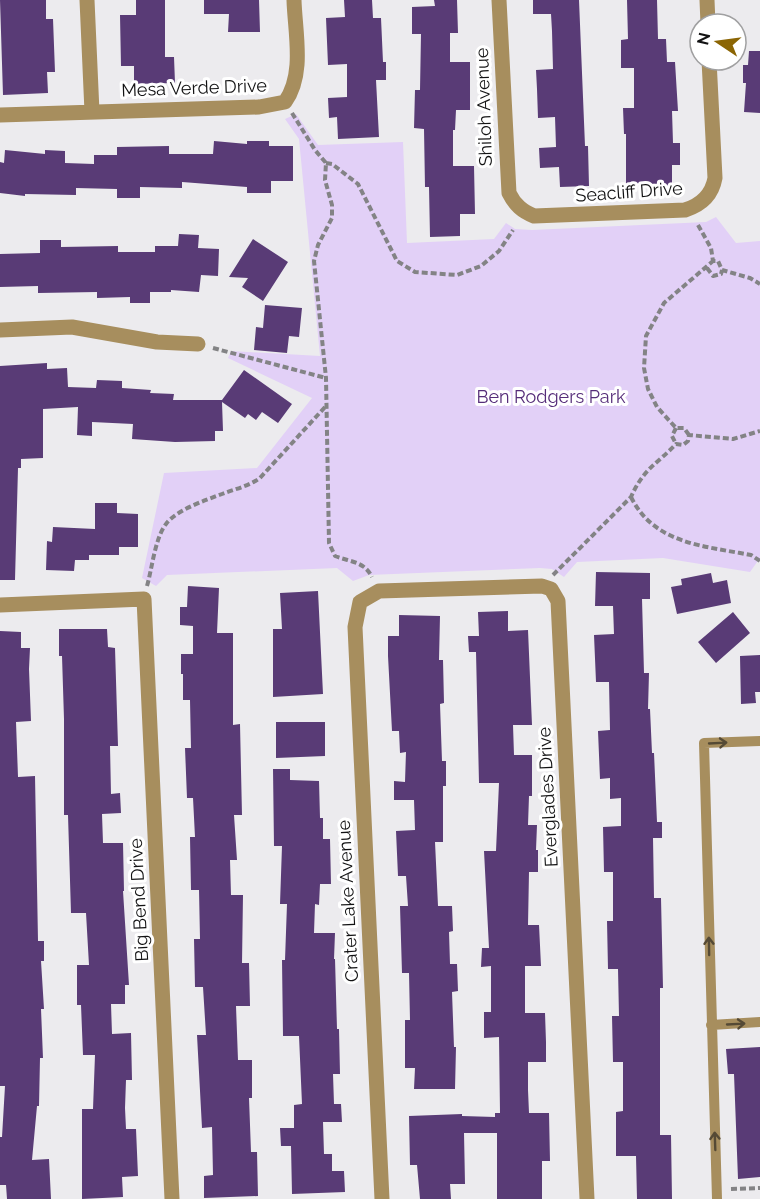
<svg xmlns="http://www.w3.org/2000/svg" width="760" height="1199" font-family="Raleway,sans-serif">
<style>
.green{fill:#e2d0f7}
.building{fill:#593b76}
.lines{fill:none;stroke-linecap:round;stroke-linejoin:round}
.path{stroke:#838385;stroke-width:4;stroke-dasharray:6 3;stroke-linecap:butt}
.lane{stroke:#a78e5e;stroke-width:10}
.street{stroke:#a78e5e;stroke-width:15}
.oneway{stroke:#554a35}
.labels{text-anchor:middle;stroke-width:6;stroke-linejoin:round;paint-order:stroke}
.street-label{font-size:18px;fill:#121213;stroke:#fff}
.park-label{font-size:18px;fill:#552c79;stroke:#fff}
</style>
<rect width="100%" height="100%" fill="#ecebee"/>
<path class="green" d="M296 114 318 145 403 142 407 243 494 239 506 223 515 229 532 230 706 222 716 217 736 243 760 241V558L750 572 663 558 577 562 564 577 552 569 540 568 369 575 353 581 337 568 167 575 156 586 142 578 164 473 257 468 312 398 228 358 231 351 320 356 299 139 285 119Z"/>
<path class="building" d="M0 0H46V19H53L55 72H47L48 93 3 95Z
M136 0H165V57H174L175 83 134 84V66H121L120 15H136Z
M204 0H259L260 32H228L229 14H204Z
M344 0H372L373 18H381L383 62H386V80H376L379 137 338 139 337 117 329 118 328 98 347 97V64L328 65 326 18 345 17Z
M434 0H457L458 33H450V62H470V110H456L455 130H453V166H474L475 214H460V236L430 237 429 187H425L424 129 414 128 415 90H420L421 34H412V7L435 6Z
M533 0H579L585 146H588L589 186 560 187 559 167 540 168 539 148 556 147 555 117 538 118 537 89 536 70 553 69 552 31 551 14H533Z
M627 0H657L658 39H666L667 62H675L678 111H672L673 143H680V165H672V187L626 186V134H624L623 108H634V68H621V40L628 39Z
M749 51H760V113L744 112 746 83H743V65H748Z
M214 141 247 144V141H269V146H293V181H271V193H247V187L182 182V188L140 187V198H117V189L76 188V195L25 194V196L0 193V162L4 163 5 150 45 154V150L65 151V163L94 164V155H117V147L169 146V154H213Z
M179 234 199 235 198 248 219 249 218 276 201 275 199 292 171 290V292H150V303H130V297L97 298V292L38 293V286L0 287V254L40 253V240H61V247L118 246V252H155V246H178Z
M253 239 288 262 263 301 242 287 248 278 229 277Z
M265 305 302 308 299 337 289 336 287 353 254 350 256 327 263 328Z
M47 363V369L67 368 68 387 96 388 97 380 122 381V388L151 390 150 393 174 394 173 400H222L244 370 292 404 278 423 262 412 256 420 248 414 245 418 222 402 223 431H215V441L175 442 132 439 133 424 92 422V436L77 435 78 407 43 409V458L21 459V468H18L15 580H0V366Z
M95 503H117V513L138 514V547H119V555H89V560H75L74 571 46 570 47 541 52 542 53 527 95 529Z
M596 572 650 573V599H642L644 673H649L648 709H650L652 753H654L657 822H662V838H653L654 898H661L663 988H660V1135H671L672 1199H637L636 1156H616V1112L623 1111V1062H613L612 1016H619L618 969H608L607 921H613V872H604L603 827 621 826V798L610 799V778L600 779 598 731 610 730 609 682H596L594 635 614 634 613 606H595Z
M711 573 713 583 727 580 731 603 677 614 671 587 682 585 681 579Z
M188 586 219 588 217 633H233V725L240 724 242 815H234L237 860H230L231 895H243L242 963H249L250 1006H236L238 1060H252V1098H249L251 1152H257L258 1196 204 1198V1176L213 1175 212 1127 202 1128 197 1035H206L203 987H195L194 939H200L199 890H191L190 837H195L193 798H187L185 748H191L190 700H183V674H181V654H193V626L180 625V607H187Z
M318 591 323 694 273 697V629H282L280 593Z
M508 611V631L528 630 532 725H513L514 755H532V796H529L528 825H537L536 850H538V872H529L528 925H539L541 966H525V1013H545L546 1042V1062H528V1090L529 1113H549L550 1161H542V1199H497V1133H464L465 1184H450L451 1199H420L417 1165H410L409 1116 462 1114V1116L495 1117V1113H500L499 1037 484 1038V1012H491V966L481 967 482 948H489L484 851H496L499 783H479L476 652H469L468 636H479L478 612Z
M733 612 750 633 716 663 698 642Z
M399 615 440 616 439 660H443L444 703 440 704 442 761H446V786H443V842H435L438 906H452L453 931 449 932 450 964H457L458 991 452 992 454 1047H456L455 1089H414L415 1068H405V1020H410L409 973H402L400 906H408L406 876H398L396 831 415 830 414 800H394V781L405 782 406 752 400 753 399 731H392L388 656V636H399Z
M59 629H107L108 647 115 648 118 746H110L111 794 120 793 121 813 102 814 103 843H123L124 891H123L129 985H125V1004H111L112 1034 131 1033 132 1080H126L125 1108 126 1129H136L138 1176 122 1177 123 1197 82 1199V1109H93L95 1055H83L81 1005H77V965H89L86 913H71L68 815H64V719L62 656H59Z
M0 631 21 632V648H30L29 669 31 721 16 722 18 777 35 776 38 941H44V961H41L44 1009H41L43 1058H40L39 1106H37L32 1160 49 1159 51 1199H7L6 1185H0V1137H2L5 1086H0Z
M760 655V692H755L756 703 741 704 740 656Z
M276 722H325V756L276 758Z
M273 769H290V780L319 781 320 818H323V839H330L331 884H320L319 905 315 904 314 933H335L334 959H335L337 1029H339L340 1074H333L334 1104H341L342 1122H323L324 1154H332V1171H344L345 1192 292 1194 291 1146H281L280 1128H294V1105L302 1104 299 1036H283L282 960H285L287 904H280L282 846H274Z
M760 1047V1177L738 1179 734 1074H728L726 1049Z"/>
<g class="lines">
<path class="path" d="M292 113 315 150 326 163 325 180 332 205V218L318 245 314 261 326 378 329 543 335 556C350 562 364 561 372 577
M326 163 332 164 358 184 397 261 415 272 457 275 481 266 499 251 513 230
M698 225 711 248 713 261H718L722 270 750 278 760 284
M707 268 713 276 721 274 722 270
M213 348 326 378
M676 428 672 436 676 444
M689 435 684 428H676L657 407 648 389 644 368 646 336 664 303 713 261
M631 497C654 544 704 546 751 555L760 561
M553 575 631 497C644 468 656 465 676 444L683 445 688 441 689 435 733 439 760 431
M147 586C152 569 155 538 166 524 176 510 206 500 222 494 235 489 249 486 260 478L326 406
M731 1189 760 1188"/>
<path class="lane" d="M711 1025 760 1022
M717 1199 704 743 760 741"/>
<path class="street" d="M87 0 92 112
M499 0 509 193C515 205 522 211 534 216L685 210C701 205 712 195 715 178L709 60
M707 0 708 24
M0 115 259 107 285 102C305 74 295 33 294 0
M0 330 72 327 157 342 198 344
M0 605 144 599 172 1199
M382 1199 355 627 360 602 379 591 542 586 551 589 558 601 587 1199"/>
</g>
<defs><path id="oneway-shaft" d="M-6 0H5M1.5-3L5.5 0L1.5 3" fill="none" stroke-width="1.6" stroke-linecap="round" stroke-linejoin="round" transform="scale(1.5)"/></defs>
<g class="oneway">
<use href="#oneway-shaft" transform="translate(718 743) rotate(-3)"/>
<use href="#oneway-shaft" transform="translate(709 946) rotate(-91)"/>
<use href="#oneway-shaft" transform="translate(736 1024) rotate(-3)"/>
<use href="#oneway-shaft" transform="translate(715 1141) rotate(-92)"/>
</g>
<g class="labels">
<g class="street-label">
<text transform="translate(194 88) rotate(-2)" y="6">Mesa Verde Drive</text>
<text transform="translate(484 107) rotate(-92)" y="6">Shiloh Avenue</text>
<text transform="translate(629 192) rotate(-4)" y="6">Seacliff Drive</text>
<text transform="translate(548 797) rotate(-93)" y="6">Everglades Drive</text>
<text transform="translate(139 900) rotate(-93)" y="6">Big Bend Drive</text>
<text transform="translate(348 901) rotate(-93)" y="6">Crater Lake Avenue</text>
</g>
<g class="park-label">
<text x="551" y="403">Ben Rodgers Park</text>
</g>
</g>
<g transform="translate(718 42) rotate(283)"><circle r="28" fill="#ffffff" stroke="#a0a0a1" stroke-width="1.5"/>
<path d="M0-4.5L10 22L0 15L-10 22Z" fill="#8b6504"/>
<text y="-9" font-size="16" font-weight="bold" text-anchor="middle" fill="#121213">N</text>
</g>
</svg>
